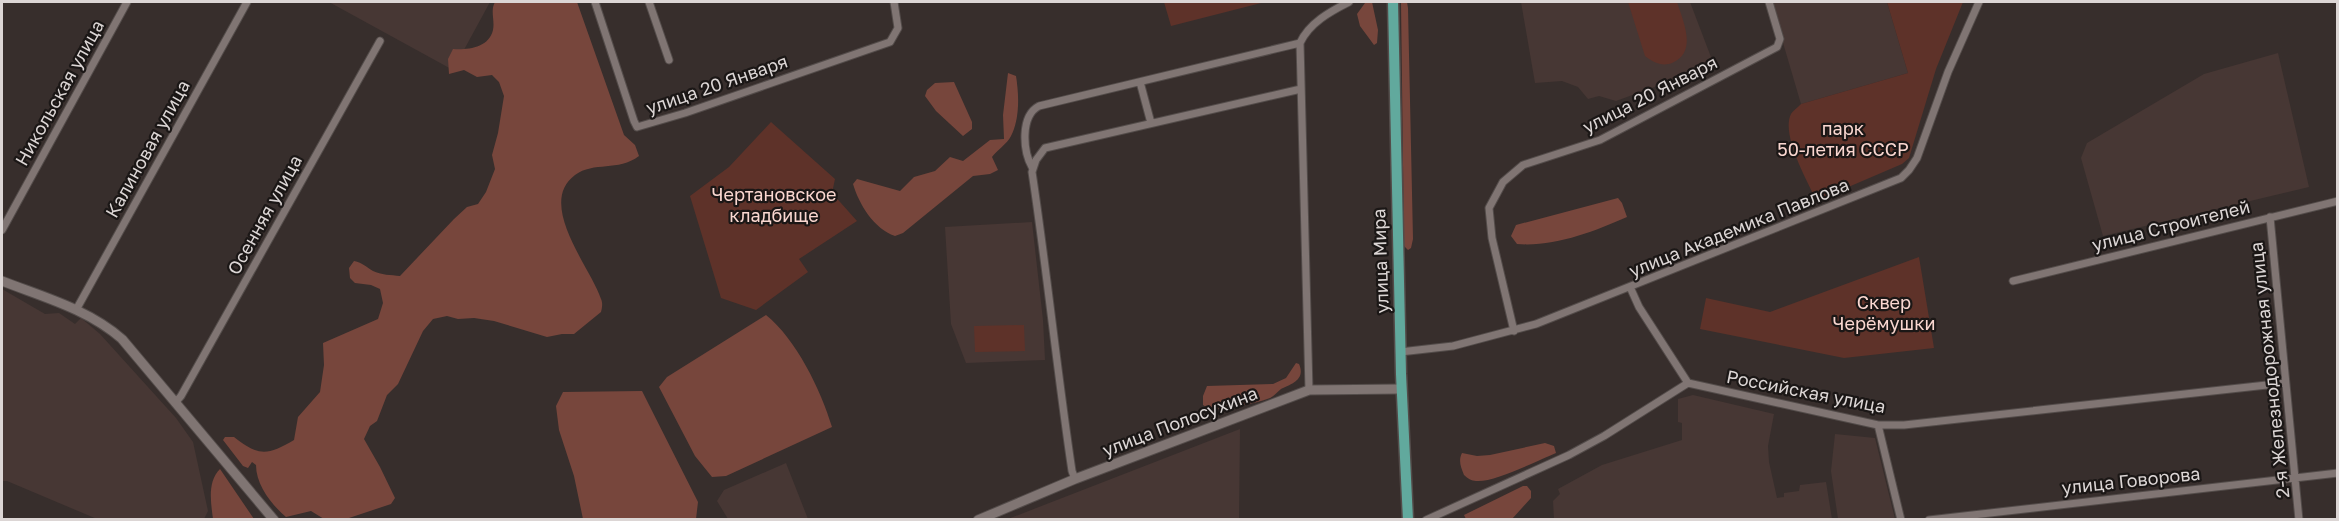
<svg xmlns="http://www.w3.org/2000/svg" width="2339" height="521" font-family="'Golos Text',sans-serif">
<style>
.built{fill:#473734}
.green{fill:#5e3229}
.forest{fill:#77463c}
.lines{fill:none;stroke-linecap:round;stroke-linejoin:round}
.minor-casing{stroke:#534c4a;stroke-width:9}
.tertiary-casing{stroke:#534c4a;stroke-width:11}
.primary-casing{stroke:#534c4a;stroke-width:13}
.minor{stroke:#807573;stroke-width:7}
.tertiary{stroke:#807573;stroke-width:9}
.primary{stroke:#61a99d;stroke-width:10}
.labels{text-anchor:middle;stroke-width:4.5;stroke-linejoin:round;paint-order:stroke}
.street-label{font-size:18px;fill:#dcd6d5;stroke:#1b1716}
.park-label{font-size:18px;fill:#fad7d0;stroke:#1b1716}
</style>
<rect width="100%" height="100%" fill="#372e2c"/>
<path class="built" d="M329 2H490L453 70Z
M1521 2H1690L1714 65 1616 101 1599 96 1588 99 1578 87 1562 81 1535 83Z
M1771 2H1887L1908 73 1801 104Z
M2278 53 2309 187 2103 236 2081 158 2087 143 2204 74Z
M1032 222 1043 320 1045 360 966 363 951 324 945 227Z
M2 289 45 314 59 313 75 324 81 318 100 334 176 418 193 442 208 511 204 519H97L7 481H2Z
M1693 395 1774 414 1768 446 1769 462 1777 498 1784 497V493L1799 491 1800 485 1826 482 1832 519H1554L1553 501 1560 494 1558 489 1602 465 1682 440V423L1678 422V399Z
M1240 429 1239 519H1008Z
M1835 434 1875 438 1895 519H1838L1831 471Z
M786 463 808 519H728L717 501 724 490Z"/>
<path class="green" d="M1164 2H1265L1171 26Z
M1628 2H1677C1683 21 1698 52 1672 63 1662 67 1653 62 1645 56Z
M1887 2H1963L1936 69 1909 158 1902 164 1818 200 1814 196C1806 178 1781 134 1791 114 1793 111 1798 107 1801 104L1908 73Z
M771 122 835 179 832 193 857 221 799 259 808 272 756 310 721 298 690 196 729 167Z
M1919 257 1934 348 1844 358 1700 329 1706 298 1770 312Z
M1024 325 1025 351 975 352 974 326Z"/>
<path class="forest" d="M495 2H577L624 135 635 145 639 156C618 172 594 161 575 175 536 204 591 268 601 299 603 303 602 308 601 312L574 334H562L547 337 494 321 474 318 458 319 447 316 433 319 423 331 398 384 387 395 377 421 370 426 364 439 380 467 395 498 391 504 346 519H324L311 511 286 517C271 504 256 485 256 465L252 462 248 468 243 466 223 440 225 437H234C258 456 267 456 294 440L298 417 320 392 324 365 323 343 378 319 383 303 380 289 371 285 355 283 350 278 349 268 354 261C363 263 366 267 373 271 381 275 391 275 400 276L454 219 467 207 478 204 486 192 495 169 492 155 498 133 504 96 499 82 492 75 477 77 464 70 449 74 448 59 453 49C467 50 489 48 493 30 495 20 490 11 495 2Z
M1372 2 1378 30 1377 43 1374 45 1360 26 1357 14 1365 3Z
M1401 2H1407L1408 8 1413 239 1411 248 1408 250 1404 246Z
M1008 73 1016 76C1019 95 1020 118 1011 136 1007 144 997 150 992 157L998 170 990 174 973 176 903 233 895 236C874 229 859 204 853 184L857 179 900 191 914 177 935 171 950 157 963 161 990 140 1004 139 1003 115Z
M954 82 972 122V129L963 136 936 111 925 96 927 90 935 83Z
M1618 198 1622 203 1627 217C1593 232 1554 247 1517 244L1511 236 1516 225Z
M766 315C796 339 821 390 832 427L726 476 712 477 695 456 659 387 667 377Z
M1296 363 1299 364C1306 380 1291 384 1281 389 1277 392 1274 396 1270 398 1251 406 1230 405 1211 410L1203 405V396L1207 386 1273 384 1286 378Z
M642 391 698 502 696 519H583L574 476 559 430 556 406 563 392Z
M1545 443 1554 446 1556 453C1539 460 1493 483 1476 481 1472 481 1467 478 1464 475 1461 467 1458 461 1462 453L1477 456 1490 455Z
M220 469 254 519H213C211 503 207 482 220 469Z
M1523 486H1527L1531 491V498L1512 519H1466L1464 515Z"/>
<g class="lines">
<g class="minor-casing">
<path id="minor" d="M595 2 634 121 637 127 685 113 890 42 898 28 894 2
M649 2 669 60
M1140 82 1151 123
M1032 167C1023 151 1020 116 1039 106L1300 43
M2270 217 2299 520
M2 230 127 2
M2013 281 2338 201
M1630 287 1639 307 1688 383
M76 310 247 2
M1514 331 1492 238 1489 208 1503 182 1523 165 1600 140 1777 47 1780 39 1769 2
M1400 352 1453 346 1536 324 1901 178 1909 170 1917 158 1948 72 1979 2
M1309 390 1300 43C1309 23 1331 11 1349 2
M175 403 181 396 380 41
M1878 425 1901 520
M1075 479 1072 471C1057 371 1047 271 1032 172L1036 160 1045 148 1301 89
M1426 520 1569 455 1604 436 1688 383 1878 425H1904L2285 383
M1929 520 2338 473"/>
</g>
<g class="tertiary-casing">
<path id="tertiary" d="M2 281C43 297 88 309 122 339L274 520
M978 520 1075 479 1309 390 1401 389"/>
</g>
<g class="primary-casing">
<path id="primary" d="M1393 2 1401 374 1408 520"/>
</g>
<use href="#minor" class="minor"/>
<use href="#tertiary" class="tertiary"/>
<use href="#primary" class="primary"/>
</g>
<g class="labels">
<g class="street-label">
<text transform="translate(717 85) rotate(-19)" y="6">улица 20 Января</text>
<text transform="translate(60 93) rotate(-61)" y="6">Никольская улица</text>
<text transform="translate(1650 95) rotate(-27)" y="6">улица 20 Января</text>
<text transform="translate(148 149) rotate(-61)" y="6">Калиновая улица</text>
<text transform="translate(265 215) rotate(-61)" y="6">Осенняя улица</text>
<text transform="translate(2171 226) rotate(-14)" y="6">улица Строителей</text>
<text transform="translate(1739 228) rotate(-22)" y="6">улица Академика Павлова</text>
<text transform="translate(1381 261) rotate(-92)" y="6">улица Мира</text>
<text transform="translate(2270 370) rotate(-96)" y="6">2-я Железнодорожная улица</text>
<text transform="translate(1806 392) rotate(11)" y="6">Российская улица</text>
<text transform="translate(1180 422) rotate(-21)" y="6">улица Полосухина</text>
<text transform="translate(2131 481) rotate(-6)" y="6">улица Говорова</text>
</g>
<g class="park-label">
<text x="1843" y="135">парк<tspan x="1843" dy="21">50-летия СССР</tspan></text>
<text x="774" y="201">Чертановское<tspan x="774" dy="21">кладбище</tspan></text>
<text x="1884" y="309">Сквер<tspan x="1884" dy="21">Черёмушки</tspan></text>
</g>
</g>
<rect width="2339" height="521" fill="none" stroke="#dcd6d5" stroke-width="6"/>
</svg>
